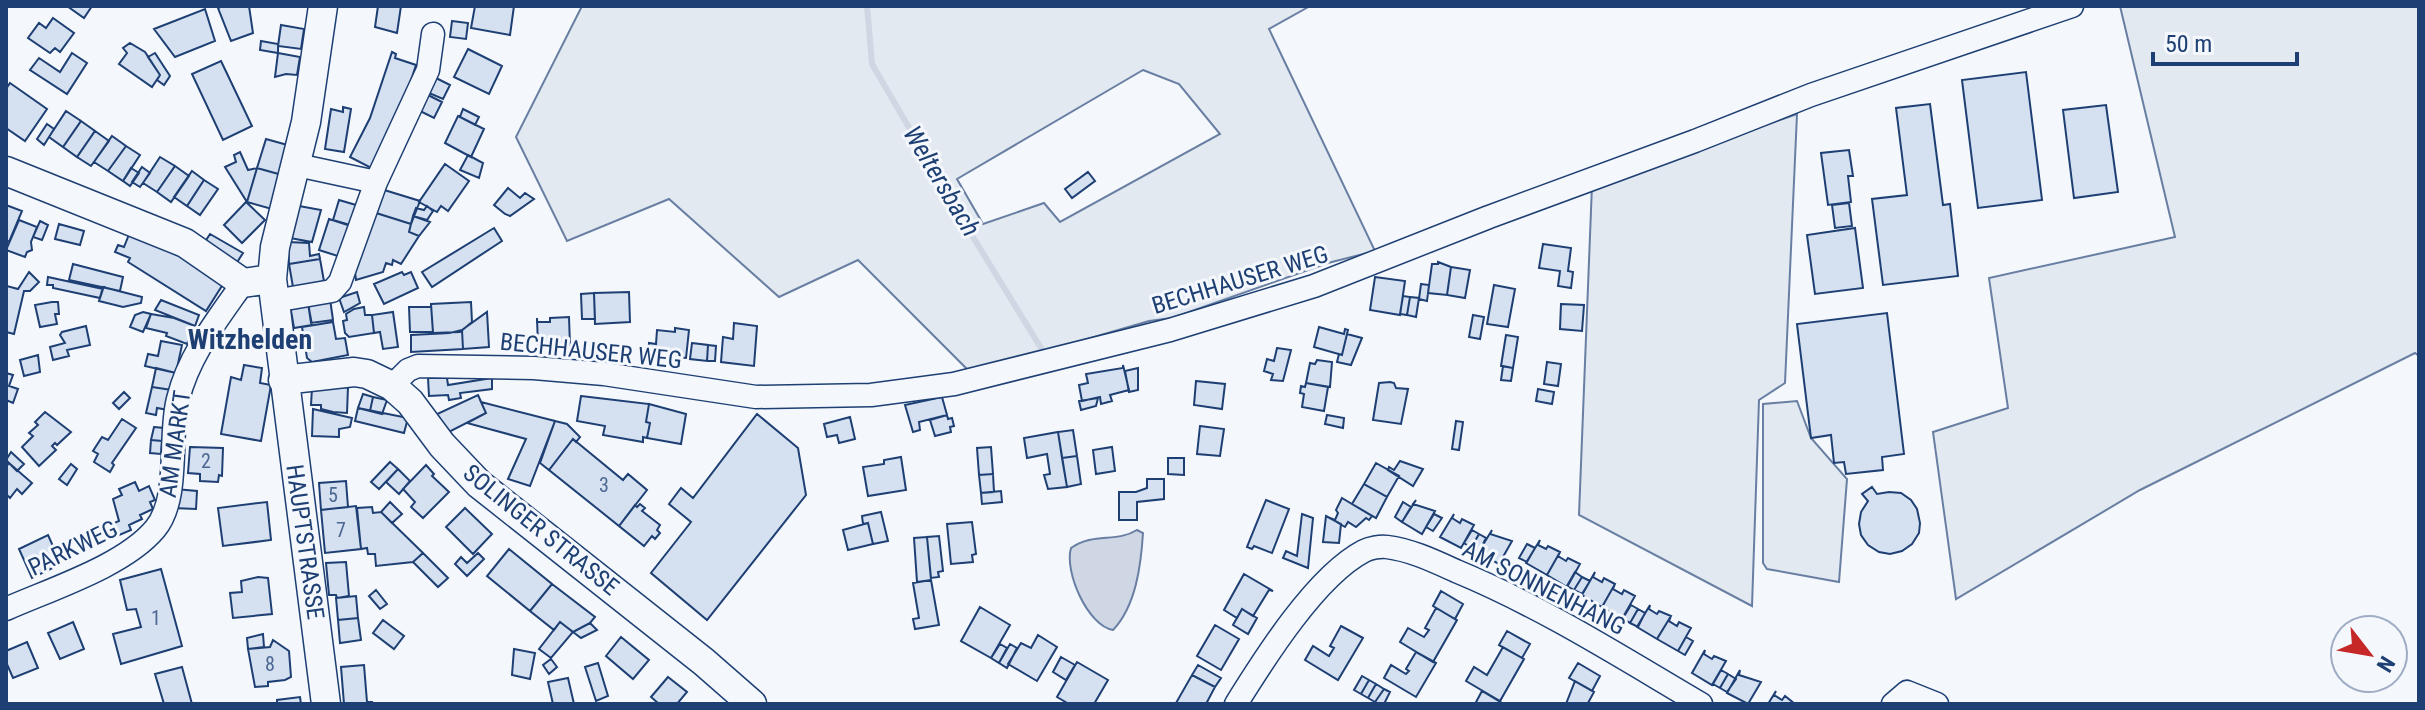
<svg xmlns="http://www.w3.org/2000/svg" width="2425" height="710" font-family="'Roboto Condensed',sans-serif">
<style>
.green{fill:#e3e9f0;stroke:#687fa3;stroke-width:2;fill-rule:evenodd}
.water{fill:#cfd7e4;stroke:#687fa3;stroke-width:2}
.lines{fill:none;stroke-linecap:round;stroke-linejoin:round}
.stream{stroke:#cfd7e4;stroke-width:6}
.building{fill:#d5e0f0;stroke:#1d3f73;stroke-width:2}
.minor-casing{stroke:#1d3f73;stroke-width:25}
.major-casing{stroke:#1d3f73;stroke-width:31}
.minor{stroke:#f4f7fb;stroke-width:22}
.major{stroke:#f4f7fb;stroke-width:28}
.labels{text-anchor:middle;stroke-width:6;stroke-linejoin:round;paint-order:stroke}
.number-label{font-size:20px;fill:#4b6792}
.street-label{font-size:24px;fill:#1d3f73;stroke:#f4f7fb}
.water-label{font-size:26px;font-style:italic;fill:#1d3f73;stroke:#f4f7fb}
.quarter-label{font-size:28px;font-weight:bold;fill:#1d3f73;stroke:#f4f7fb}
</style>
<rect width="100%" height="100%" fill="#f4f7fb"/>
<path class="green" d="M582 6H1310L1269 29 1375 251 1328 263 1172 318 1149 321 971 373 858 260 779 297 669 199 567 241 516 137ZM1143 70 1179 84 1220 134 1060 222 1044 203 983 224 957 179Z
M2120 6H2419V356L2415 353 2140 490 1956 599 1933 432 2008 408 1989 278 2175 237Z
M1797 114 1785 383 1759 400 1752 606 1579 515 1592 185Z
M1797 401 1811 438 1847 479 1839 582 1767 569 1763 563V404Z"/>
<path class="water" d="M1137 530 1143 533C1141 565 1136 606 1113 630 1088 626 1064 572 1071 548 1094 532 1116 543 1137 530Z"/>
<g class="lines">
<path class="stream" d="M867 6 872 64 965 224 1041 348"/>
</g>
<path class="building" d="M67 6H92L84 18Z
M223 6H249L253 33 231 41 218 8Z
M378 6H401L397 33 375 27Z
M475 6H514L510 35 471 28Z
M205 9 215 41 175 57 154 29Z
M53 18 74 33 60 52 55 48 50 53 28 38 39 23 46 28Z
M452 21 468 23 466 39 450 37Z
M281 25 304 29 301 49 278 46Z
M261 41 278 44V53L260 50Z
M130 43 145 52 160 75 152 87 119 64 127 53 123 48Z
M468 49 502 66 489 94 454 77Z
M392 52 396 54 395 58 416 65 395 129 375 170 350 157 370 118Z
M72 53 87 63 67 94 30 70 39 58 60 72Z
M155 53 170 76 164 85 157 80 160 75 148 57Z
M278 53 300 57 297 75 286 74 275 77Z
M221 61 252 126 223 140 192 74Z
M2026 72 2042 200 1978 208 1962 80Z
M436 78 450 85 443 99 429 93Z
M10 83 47 109 25 141 6 128V89Z
M426 94 442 102 434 118 418 110Z
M1930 104 1943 205 1950 204 1958 276 1883 285 1872 199 1907 195 1896 108Z
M2106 105 2118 192 2074 198 2063 110Z
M343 107 351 109 344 152 325 149 331 109 343 112Z
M463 109 479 117 475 125 460 117Z
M66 111 81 121 63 147 49 137Z
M458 116 484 129 471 157 445 143Z
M81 121 95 131 77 157 63 147Z
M47 124 54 129 44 145 37 139Z
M95 131 109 141 91 166 77 157Z
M112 136 126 146 108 171 94 162Z
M266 139 291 146 282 175 257 168Z
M126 146 140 155 123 181 108 171Z
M1849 150 1853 176H1848L1851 202 1828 205 1821 153Z
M240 152 248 170 257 168 247 202 225 167 236 162 234 155Z
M468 155 483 163 479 178 460 170Z
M160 157 175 166 157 192 143 183Z
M445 164 469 181 448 211 441 206 437 212 419 202Z
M175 166 189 176 171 202 157 192Z
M142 167 150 173 140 187 132 182Z
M131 168 139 173 130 186 123 181Z
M257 168 282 175 272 209 247 202Z
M192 171 204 180 187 206 174 197Z
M1088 172 1095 181 1072 198 1065 189Z
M204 180 218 189 200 215 187 206Z
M508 188 520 198 525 193 534 199 510 216 505 214 494 205Z
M381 189 420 201 411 224 373 212Z
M339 200 356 205 350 225 333 220Z
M246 202 265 220 242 243 224 225Z
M1849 203 1852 226 1835 228 1832 205Z
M6 205 22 211 9 242 6 240Z
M299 206 321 210 312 242 290 238Z
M427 206 433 211 427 220 413 216 416 208 424 210Z
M373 212 411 224 409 232 419 236 401 264 393 260 392 265 386 263 383 272 356 280 355 272Z
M413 216 430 222 419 236 409 232Z
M329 219 354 227 344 258 319 250Z
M19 220 37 227 31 242 32 250 27 252 25 257 6 250Z
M40 221 48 225 42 240 33 237Z
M59 224 84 231 80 245 55 239Z
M494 228 502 241 432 287 422 272Z
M1855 228 1863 288 1815 294 1807 235Z
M130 232 203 267 225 281 206 311 128 262 130 258 115 252 118 245 124 247Z
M210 234 243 253 234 267 203 245Z
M288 242 309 243 310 256 319 254 320 259 289 264Z
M1543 244 1571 248 1568 271 1573 272 1571 288 1558 286 1560 271 1539 268Z
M320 259 325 287 294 293 289 264Z
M1438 262 1451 267 1447 295 1428 293 1432 264H1438Z
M73 264 123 277 120 291 69 280Z
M1451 267 1470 270 1465 298 1447 295Z
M29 272 39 282 30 291H24L14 334 6 332 7 286 18 289Z
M402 272 404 275 411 272 418 288 384 304 374 284Z
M48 277 103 289 100 298 53 288V285H47Z
M1375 277 1405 281 1400 315 1370 310Z
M1421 284 1429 285 1427 301 1419 299Z
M1494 285 1515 289 1508 327 1487 324Z
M103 287 142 297 141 303 123 307 99 301Z
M357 292 360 303 344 312 339 298Z
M629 292 630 322 595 324 594 293Z
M594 293 595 319H582L581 294Z
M1403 296 1410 297 1407 315 1400 314Z
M1410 297 1419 298 1416 317 1407 315Z
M330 299 333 320 311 323 308 303Z
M161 300 199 315 195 326 155 310Z
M52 302H58L59 314H55L57 324 40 327 35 305Z
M471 302 472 322 460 332 433 333 431 304Z
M308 303 312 325 294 328 290 305Z
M431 304 433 332H410L409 307H431Z
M1561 304 1584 305 1582 331 1560 329Z
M364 307 365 315H372L374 333 349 337 345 333 343 321 347 320 346 314 354 309Z
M143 312 151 314 143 332 130 327 135 315Z
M393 312 398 347 383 349 380 332 374 333 372 315Z
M487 312 489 347 463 349 462 330Z
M1887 313 1904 454 1882 457 1883 470 1846 474 1844 462 1834 463 1831 435 1811 438 1797 324Z
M151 314 174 318 195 326 187 344 166 336 167 333 146 328Z
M1473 315 1484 317 1480 339 1469 337Z
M569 317 570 346 538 347 537 318V322H550V318Z
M333 322 336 339 345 338 348 355 312 362 307 358 302 327Z
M734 323 757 326 754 366 721 362 723 337 733 339Z
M86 326 90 345 67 350 69 356 53 360 50 347 65 343 60 335 62 332Z
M1319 327 1344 334 1345 329 1348 330 1342 355 1314 347Z
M675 328 689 330 686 358 648 354 649 343 656 344 657 330 675 332Z
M462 330 463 349 411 352V335L450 333Z
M1347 334 1362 338 1351 365 1337 362 1339 354 1342 355Z
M1506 335 1518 337 1513 368 1501 366Z
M161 341 182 345 176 373 145 366 148 354 158 356Z
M692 343 708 345 707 361 690 359Z
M708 345 716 346 715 361H707Z
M1277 348 1291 350 1283 381 1271 380 1273 374 1264 371 1267 359 1274 361Z
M38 355 40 372 24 376 20 360Z
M1317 360 1332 362 1330 387 1306 383 1310 363 1315 364Z
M1547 362 1561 364 1558 386 1544 384Z
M244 365 262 368 260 383 271 385 261 441 221 434 231 377 241 380Z
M1123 365 1129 390 1110 395 1112 401 1101 404 1100 397 1082 401 1079 385 1088 383 1086 374 1123 368Z
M1503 366 1513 368 1511 381 1501 380Z
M156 368 176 373 172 390 152 387Z
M1138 368V390L1129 392 1125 371Z
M6 373 13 375 9 386 18 389 13 403 6 400Z
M428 378H447L448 385 492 378V389L460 393 461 398 449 400 448 395 429 396Z
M1196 381 1225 384 1222 409 1194 405Z
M1390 382 1394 383 1396 388 1408 389 1401 424 1373 420 1379 383Z
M1306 383 1328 387 1324 411 1302 407 1304 394 1300 393 1301 386 1305 387Z
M152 387 172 390 168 410 157 408 156 415 146 413Z
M348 387 347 413 333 412 321 409V405H311L312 388Z
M1538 389 1554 392 1552 404 1536 401Z
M124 392 130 398 119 409 113 403Z
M363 394 373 397 370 411 358 408Z
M478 395 486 413 447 433 439 417 436 419 435 415Z
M581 396 649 404 646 422 650 423 647 438 643 437V442L603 435 605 426 577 421Z
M373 397 387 400 382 414 370 411Z
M942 397 947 415 919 422 920 430 913 432 905 405Z
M1098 398 1096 406 1081 410 1079 401Z
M481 402 555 421 530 486 508 479 526 439 467 423 486 413Z
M649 404 686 414 681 444 647 438 650 423 646 422Z
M358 408 408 418 404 433 355 421Z
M313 409 352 418 350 427 339 429V437L312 436Z
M45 412 71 432 57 445 55 443 52 446 56 450 39 466 22 447 33 436 29 433 38 425 35 422Z
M757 414 798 448 806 495 707 620 651 573 691 522 669 504 681 488 693 498Z
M947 415 948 419 952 418 954 426 950 427 951 432 935 436 930 420Z
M1327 415 1344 418 1343 428 1325 424Z
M850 417 855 439 839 443 837 435 827 437 824 424Z
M122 419 136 428 112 463 114 465 110 472 94 462 98 454 93 451 102 437 108 440Z
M555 421 567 424 580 437 576 442 573 439 549 470 540 463Z
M1456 421 1463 422 1459 450 1452 449Z
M1200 426 1224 429 1220 456 1197 454Z
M154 427 164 428 162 441 151 440Z
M1073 430 1077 456 1062 458 1058 432Z
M1058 432 1067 487 1048 489 1044 475 1050 474 1047 454 1027 458 1024 438Z
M573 439 623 480 628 474 647 490 619 526 549 470Z
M151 440 162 441 161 454 150 453Z
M190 447 223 448 222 476 219 475 218 482 200 481V474L188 473Z
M991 447 993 474 979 475 977 448Z
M1112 447 1115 471 1096 474 1093 450Z
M11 452 24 464 17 471 6 460Z
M1077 456 1081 484 1067 487 1062 458Z
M901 457 906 490 868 496 863 467 884 464V460Z
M1168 458H1184V475L1168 474Z
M1400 461 1423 469 1413 486 1388 470 1389 467 1394 470Z
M390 462 398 469 379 489 371 482Z
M9 463 32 483 22 494 17 489 10 498 6 494V467Z
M1376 463 1399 476 1387 497 1364 484Z
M71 464 77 469 67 485 59 479Z
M426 465 434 474 432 476 449 492 423 518 411 507 415 502 403 489Z
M398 469 410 481 399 494 386 482Z
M993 474 994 492 981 493 979 475Z
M1147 479H1164V499L1137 502V520H1119V492H1136L1147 488Z
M346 481 348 507 321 510 319 483Z
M135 482 139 491 149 486 155 500 150 502 153 509 140 515 142 519 129 525 131 530 117 536 112 524 119 521 113 499 122 495 119 489Z
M1364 484 1387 497 1376 518 1352 504Z
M1872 487 1877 494 1889 492 1901 493 1911 500 1917 509 1920 523 1919 533 1912 544 1902 551 1890 554 1879 552 1868 545 1861 535 1859 524 1861 512 1868 501 1862 494Z
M175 489 197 491 196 509 173 508Z
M1001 491 1002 502 982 504 981 493Z
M1342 498 1372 516 1369 520 1366 518 1356 527 1348 522 1345 527 1330 518 1335 520 1338 513 1336 510Z
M1266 500 1289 509 1272 553 1254 546 1252 549 1247 547Z
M1416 500 1413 504 1435 511 1422 534 1402 522Z
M267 502 271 540 223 546 218 508Z
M390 502 402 514 392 523 381 512Z
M1403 502 1411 507 1402 522 1395 517Z
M640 504 645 508 642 511 660 525 657 530 660 533 655 539 652 536 644 546 619 526 635 505 637 507Z
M356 506 361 549 325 553 321 510Z
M372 507 373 513 381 512 423 553 413 562 376 566 375 554H368L367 548 361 549 357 508Z
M465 508 492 534 473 554 446 527Z
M881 512 888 541 873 544 868 523 863 524 862 516Z
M1302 514 1313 518 1308 568 1283 558 1286 551 1297 556Z
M1434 514 1442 518 1433 531 1426 527Z
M1454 514 1452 518 1460 523 1462 519 1474 525 1461 548 1440 537Z
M1326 516 1341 524 1339 543 1323 542Z
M972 522 976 554 972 555 973 562 951 564 947 524Z
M868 523 873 544 848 550 843 530Z
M1472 530 1479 534 1471 548 1464 543Z
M1492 530 1490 534 1512 541 1499 564 1478 553Z
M1479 534 1486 538 1479 552 1471 548Z
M48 535 61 564 32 578 19 549Z
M939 536 943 571 938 572 939 577 931 578 927 537Z
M927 537 931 580 917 582 914 538Z
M1540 540 1538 545 1546 549 1548 546 1560 552 1547 575 1526 563Z
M1527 544 1535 548 1527 562 1519 558Z
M509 549 552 584 530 611 487 576Z
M1560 552 1558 556 1566 561 1568 558 1580 564 1567 587 1547 575Z
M423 553 448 578 438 587 413 562Z
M478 553 484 559 467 576 455 564 461 557 467 563Z
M346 562 349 596 337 598 336 595H329L326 563Z
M161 569 182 646 121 664 113 634 141 627 136 609 127 610 120 580Z
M1575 572 1582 577 1574 590 1567 586Z
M1595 572 1593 577 1602 582 1604 578 1615 584 1602 607 1582 595Z
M1244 574 1273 591 1269 590 1253 616 1242 609 1237 618 1224 610Z
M258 577 268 578 272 614 233 618 230 593 242 592 241 581Z
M1582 577 1590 581 1582 594 1574 590Z
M931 580 939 625 915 629 913 619 919 618 913 583Z
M552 584 595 617 590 623 573 632 560 622 554 630 530 611Z
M1615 584 1613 589 1622 594 1624 590 1635 596 1622 619 1602 607Z
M376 590 387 604 380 609 369 596Z
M1441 591 1463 604 1455 619 1433 606Z
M356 596 358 618 338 620 336 598Z
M1631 605 1638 609 1630 623 1623 618Z
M1650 605 1649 609 1657 614 1659 611 1671 616 1657 639 1637 627Z
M980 607 1010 625 991 658 961 641Z
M1436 608 1457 620 1433 662 1400 642 1408 628 1424 637 1429 630 1425 628Z
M1242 609 1257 618 1248 634 1233 625Z
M1638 609 1645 613 1638 627 1630 623Z
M1671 616 1669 621 1677 626 1679 622 1691 628 1678 651 1657 639Z
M358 618 361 640 340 643 338 620Z
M383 620 404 636 394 649 373 633Z
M73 622 84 649 60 659 48 633Z
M560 622 573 632 551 658 539 649Z
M590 623 597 630 581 638 573 632Z
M1215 625 1239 639 1221 670 1197 656Z
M1341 626 1363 638 1338 680 1305 660 1313 646 1329 656 1334 648 1330 646Z
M1507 631 1530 644 1522 658 1499 645Z
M263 634 264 647 248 649 247 638Z
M1038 635 1057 647 1037 681 1008 664 1021 643 1031 648Z
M621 637 649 660 633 679 606 656Z
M1686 637 1693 641 1685 655 1678 651Z
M273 640 289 651 291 677 285 680 268 682V686L255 687 248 649 270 647Z
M27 642 38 668 13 678 6 662V651Z
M1000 644 1007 648 999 663 991 658Z
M1010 644 1017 648 1007 668 999 663Z
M1503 647 1524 659 1500 701 1466 681 1474 667 1487 675Z
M514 649 535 653 530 679 512 675Z
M1705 650 1704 654 1712 659 1714 656 1726 661 1712 685 1692 673Z
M1416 652 1436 663 1416 697 1384 678 1391 665 1406 674 1409 671 1406 669Z
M1061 657 1075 665 1066 680 1053 672Z
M551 659 557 667 549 674 543 665Z
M1077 662 1108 680 1094 704H1069L1057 697Z
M598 663 608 696 596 701 585 667Z
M1578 663 1600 676 1592 691 1569 678Z
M364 665 367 702H372V704H344L341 667Z
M1198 665 1221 678 1215 687 1192 675Z
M182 667 192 704H164L155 674Z
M1721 670 1728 674 1720 688 1713 684Z
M1740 670 1739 675 1761 682 1748 704 1727 693Z
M1728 674 1736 679 1727 692 1720 688Z
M1192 675 1215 687 1206 704H1178L1176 703Z
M1362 676 1369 680 1361 694 1354 690Z
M668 677 687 692 677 704H659L651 697Z
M568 678 574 704H553L548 682Z
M1369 680 1376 684 1368 698 1361 694Z
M1575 681 1594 692 1588 703 1566 704Z
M1376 684 1384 689 1375 702 1368 698Z
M1384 689 1390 692 1384 704H1379L1375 702Z
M1482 691 1502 703 1501 704H1475Z
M1776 691 1774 695 1782 700 1785 696 1795 704H1768Z
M300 697 301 704H269L277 703V700Z"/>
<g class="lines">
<g class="minor-casing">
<path id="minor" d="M297 165 376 182
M274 301 332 291 340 282 376 182 428 70 433 34
M392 386 408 370 418 366 534 368 604 374 756 397 871 395 954 384 1170 330 1314 286 1489 217 1695 141 1811 95 2072 6
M6 609C51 589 124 566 155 529 181 498 168 436 178 399 189 355 217 320 243 283
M1236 704C1264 659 1316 576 1364 551 1370 548 1380 546 1387 547 1411 550 1434 561 1456 571 1541 606 1621 657 1701 704
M1893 704 1907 692 1937 704"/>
</g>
<g class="major-casing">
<path id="major" d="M323 6 306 122 275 247 272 279 326 704
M6 171 185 243 243 283 272 279
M283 380 354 372 367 374 392 386 410 402 442 445 479 484 704 662 752 704"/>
</g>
<use href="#minor" class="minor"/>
<use href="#major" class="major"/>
</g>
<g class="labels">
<g class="number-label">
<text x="206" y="468">2</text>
<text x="604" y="492">3</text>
<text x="333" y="502">5</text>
<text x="341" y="537">7</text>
<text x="156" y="625">1</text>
<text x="270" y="671">8</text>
</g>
<g class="street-label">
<text transform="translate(1240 280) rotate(-17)" y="8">BECHHAUSER WEG</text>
<text transform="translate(591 351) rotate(6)" y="8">BECHHAUSER WEG</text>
<text transform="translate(175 444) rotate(-82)" y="8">AM MARKT</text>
<text transform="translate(541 530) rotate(39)" y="8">SOLINGER STRASSE</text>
<text transform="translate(305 542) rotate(82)" y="8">HAUPTSTRASSE</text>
<text transform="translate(73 548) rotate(-26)" y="8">PARKWEG</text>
<text transform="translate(1544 588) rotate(27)" y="8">AM SONNENHANG</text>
</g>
<g class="water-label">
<text transform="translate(942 181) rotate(59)" y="9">Weltersbach</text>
</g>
<g class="quarter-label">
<text x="250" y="349">Witzhelden</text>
</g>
</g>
<rect width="2425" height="710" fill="none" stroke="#1d3f73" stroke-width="16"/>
<g transform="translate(2369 654) rotate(121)"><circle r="38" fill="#f4f7fb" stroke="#9eadc5" stroke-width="2"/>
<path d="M0-6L14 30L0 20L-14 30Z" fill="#c62828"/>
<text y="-12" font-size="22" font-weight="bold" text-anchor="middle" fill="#1d3f73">N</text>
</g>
<path d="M2153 52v12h144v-12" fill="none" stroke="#1d3f73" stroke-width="4"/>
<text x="2165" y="52" font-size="24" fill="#1d3f73" stroke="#f4f7fb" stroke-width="6" paint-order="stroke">50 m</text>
</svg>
